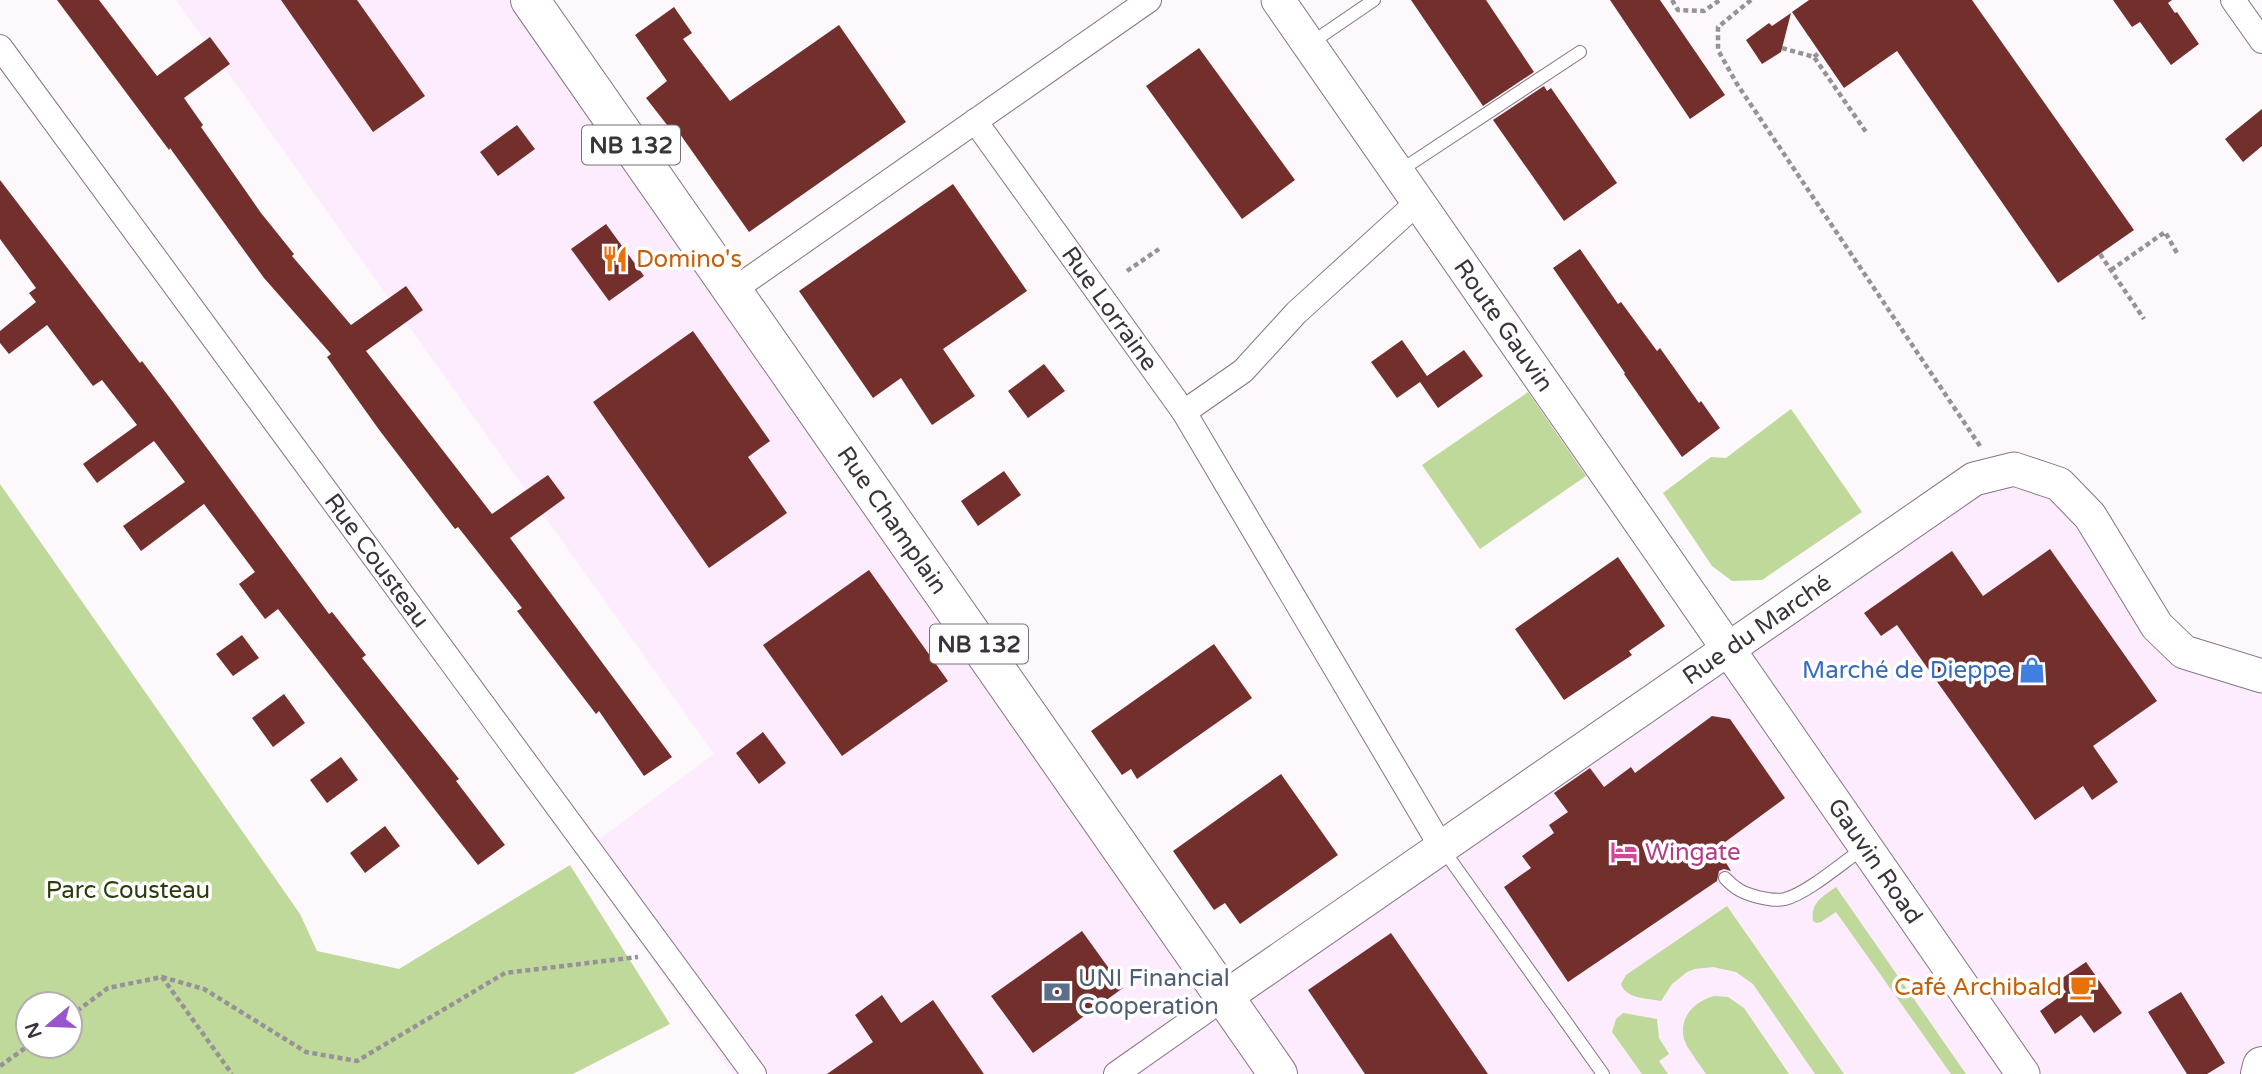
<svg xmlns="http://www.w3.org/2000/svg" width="2262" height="1074" font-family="'Varela Round',sans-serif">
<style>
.built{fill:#fcecfd}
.green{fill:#bed99a;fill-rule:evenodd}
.building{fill:#722f2c}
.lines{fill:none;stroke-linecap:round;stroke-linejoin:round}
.lane-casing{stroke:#867487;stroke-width:14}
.street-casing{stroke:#867487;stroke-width:26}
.secondary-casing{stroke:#867487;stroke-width:35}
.primary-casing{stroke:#867487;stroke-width:40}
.path{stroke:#989298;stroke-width:4.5;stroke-dasharray:5 3.5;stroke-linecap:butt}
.lane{stroke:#fff;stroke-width:12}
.street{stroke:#fff;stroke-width:24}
.secondary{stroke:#fff;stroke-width:33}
.primary{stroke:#fff;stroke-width:38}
.labels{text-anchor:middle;stroke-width:7;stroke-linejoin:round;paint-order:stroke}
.shield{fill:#fff;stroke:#767076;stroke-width:2}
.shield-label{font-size:23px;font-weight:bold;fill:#3b333b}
.food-label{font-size:24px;fill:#c56008;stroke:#fff;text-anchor:start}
.street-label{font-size:24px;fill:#3b333b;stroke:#fff}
.shop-label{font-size:24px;fill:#366cbe;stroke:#fff;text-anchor:end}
.hotel-label{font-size:24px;fill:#b23c85;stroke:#fff;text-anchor:start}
.park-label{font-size:24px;fill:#2b3d0b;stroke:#fff}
.service-label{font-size:24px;fill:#4e5e75;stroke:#fff;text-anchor:start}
</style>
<rect width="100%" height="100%" fill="#fcf8fc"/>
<path class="built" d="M176 0H530L1224 998 1959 489 2059 484 2157 626 2262 676V1066L2260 1074H733L578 855 714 754Z"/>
<path class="green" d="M1528 392 1586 476 1480 549 1422 465Z
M1791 409 1862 512 1762 580 1732 581 1712 566 1663 493 1711 457 1726 458Z
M0 484 300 914 317 951 399 969 570 865 670 1024 573 1074H0ZM28 1004H70V1046H28Z
M1836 887 1966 1074H1951L1836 912 1821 922 1816 923 1813 921C1810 903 1823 896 1836 887Z
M1727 906 1844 1074H1815L1753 984 1736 972 1713 967 1695 969 1687 972 1672 984 1661 1001C1647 998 1626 999 1621 984L1626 975Z
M1714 996 1728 997 1744 1008 1789 1074H1706C1700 1065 1693 1056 1687 1046 1675 1023 1691 1002 1714 996Z
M1623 1013 1657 1019 1659 1038 1669 1054 1659 1061 1668 1074H1642L1612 1032 1616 1019Z"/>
<path class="building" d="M57 0H99L157 76 210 37 230 64 184 98 203 125 201 127 261 213 294 254 292 256 351 325 406 286 423 310 366 351 492 514 548 475 565 498 510 538 672 757 644 776 599 711 596 714 517 611 522 608 458 527 455 529 380 431 327 357 331 354 264 278 170 148 169 150Z
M281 0H357L425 96 373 132Z
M1411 0H1486L1534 72 1483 106Z
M1610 0H1660L1725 95 1690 119Z
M1809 0H1972L2134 230 2058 283 1897 51 1844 88 1792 12Z
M2113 0H2172L2168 3 2175 13 2177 12 2199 44 2171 65 2140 22 2132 27Z
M674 7 692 33 683 39 730 101 839 25 906 122 749 232 675 127 671 130 646 98 667 81 635 35Z
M1791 13 1781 52 1762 64 1746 40 1769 23 1772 26Z
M1199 48 1295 180 1242 219 1146 86Z
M1544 86 1547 91 1551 88 1617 183 1564 221 1493 120Z
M2262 109V146L2243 162 2225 139Z
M517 125 535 149 498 176 480 152Z
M0 180 140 363 142 361 173 402 329 614 332 612 366 655 362 658 459 779 456 781 505 845 478 865 278 609 265 619 239 584 255 572 204 504 141 551 123 526 185 482 154 441 97 483 83 464 137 425 102 380 93 386 47 325 9 354 0 343V331L36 302 29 293 36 288 0 239Z
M953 184 1027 291 943 349 975 396 932 425 901 378 873 398 799 291Z
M606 224 644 276 609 301 571 249Z
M1580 249 1618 304 1621 302 1657 351 1660 348 1699 403 1701 401 1720 428 1682 457 1624 374 1625 373 1553 268Z
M693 331 770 441 748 457 787 513 709 568 593 402Z
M1402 340 1427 376 1464 350 1483 376 1438 408 1420 382 1397 398 1371 362Z
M1044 364 1065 391 1028 418 1008 391Z
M1004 471 1021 495 978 526 961 501Z
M2050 549 2157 701 2093 746 2118 782 2092 800 2083 786 2035 820 1897 625 1881 636 1864 613 1952 551 1983 596Z
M1618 557 1665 626 1629 651 1632 655 1564 700 1515 629Z
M869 570 948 681 842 756 763 645Z
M242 635 259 658 233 676 216 654Z
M1214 644 1252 698 1137 779 1131 769 1122 775 1091 731Z
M284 694 305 723 273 747 252 718Z
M1712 716 1730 719 1785 798 1717 848 1731 871 1724 869 1719 871 1717 881 1568 982 1504 887 1531 868 1522 856 1554 833 1549 825 1568 812 1554 793 1590 768 1604 787 1631 767 1635 773Z
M763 732 786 763 759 784 736 753Z
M341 757 358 780 327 803 310 780Z
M1281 774 1338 855 1240 924 1225 903 1214 910 1173 851Z
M385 826 400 846 365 873 350 853Z
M1082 931 1123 988 1033 1053 991 996Z
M1391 933 1488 1074H1365L1308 990Z
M2086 962 2122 1013 2094 1033 2081 1015 2055 1034 2040 1011 2066 992 2058 981Z
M2181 992 2225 1063 2207 1074H2187L2148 1012Z
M882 995 901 1023 933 1000 984 1074H827L873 1042 855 1015Z"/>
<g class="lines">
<g class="lane-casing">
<path id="lane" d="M1311 43 1374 0
M1398 172 1580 52
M1442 848 1603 1074
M1725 878C1735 889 1743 893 1758 897 1767 899 1776 901 1785 899 1808 893 1843 862 1864 848"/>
</g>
<g class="street-casing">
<g id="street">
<path d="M2233 0 2262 41"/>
<path id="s1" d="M0 47 754 1074"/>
<path id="s2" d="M975 121 1184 412 1243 371 1296 313 1418 202"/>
<path d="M732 291 1149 0"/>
<path d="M1184 412 1442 848"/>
<path d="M1116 1074 1224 998"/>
</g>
</g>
<g class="secondary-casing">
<g id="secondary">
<path id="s3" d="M1278 0 2023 1074"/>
<path id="s4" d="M1224 998 1974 479 2014 469 2059 484 2090 516 2157 626 2184 652 2262 676"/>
</g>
</g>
<g class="primary-casing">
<g id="primary">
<path id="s5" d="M530 0 1278 1074"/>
<path d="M2260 1074 2262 1066"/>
</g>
</g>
<path class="path" d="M1672 0 1678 10 1704 11 1720 0
M1751 0 1718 27V50L1737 84 1980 446
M1782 48 1814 57 1866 132
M1814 57 1820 52
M2100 254 2144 319
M2111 270 2165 232 2177 253
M1127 271 1159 249
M162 977 204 989 306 1052 357 1061 505 973 638 957
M70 1016 108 988 162 977 232 1074
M0 1066 28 1046"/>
<use href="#lane" class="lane"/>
<use href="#street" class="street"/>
<use href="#secondary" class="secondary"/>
<use href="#primary" class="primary"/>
</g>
<defs>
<g id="restaurant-bare" transform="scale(2.1)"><path d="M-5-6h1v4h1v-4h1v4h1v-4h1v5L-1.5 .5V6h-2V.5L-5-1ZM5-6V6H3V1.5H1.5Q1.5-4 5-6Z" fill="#e8710a" stroke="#fff" stroke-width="2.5" paint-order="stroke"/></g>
<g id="shop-bare" transform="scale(2.1)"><path d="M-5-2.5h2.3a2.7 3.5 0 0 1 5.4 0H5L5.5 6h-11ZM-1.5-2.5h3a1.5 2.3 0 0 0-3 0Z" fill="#3f7fe0" stroke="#fff" stroke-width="2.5" paint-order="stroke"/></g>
<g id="hotel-bare" transform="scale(2.1)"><path d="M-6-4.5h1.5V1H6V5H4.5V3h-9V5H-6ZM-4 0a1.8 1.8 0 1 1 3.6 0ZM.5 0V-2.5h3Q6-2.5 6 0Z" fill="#d1479c" stroke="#fff" stroke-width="2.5" paint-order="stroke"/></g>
<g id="cafe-bare" transform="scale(2.1)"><path d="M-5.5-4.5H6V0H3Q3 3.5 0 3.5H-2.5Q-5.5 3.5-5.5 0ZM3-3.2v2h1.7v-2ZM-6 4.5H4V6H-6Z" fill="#e8710a" stroke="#fff" stroke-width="2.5" paint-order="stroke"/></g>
<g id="bank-bare" transform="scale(2.1)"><path d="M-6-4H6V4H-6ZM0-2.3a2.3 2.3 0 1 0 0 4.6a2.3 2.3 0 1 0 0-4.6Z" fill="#5c6f8a" stroke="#fff" stroke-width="2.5" paint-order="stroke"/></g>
</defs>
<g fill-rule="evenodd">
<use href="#restaurant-bare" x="615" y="259"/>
<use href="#shop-bare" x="2032" y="670"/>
<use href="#hotel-bare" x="1624" y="852"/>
<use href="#cafe-bare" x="2083" y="987"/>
<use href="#bank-bare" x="1057" y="992"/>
</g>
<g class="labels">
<g class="shield">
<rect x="582" y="125.5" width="98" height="39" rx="5"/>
<rect x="930" y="624.5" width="98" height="39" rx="5"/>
</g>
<g class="shield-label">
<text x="631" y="153">NB 132</text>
<text x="979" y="652">NB 132</text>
</g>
<g class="food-label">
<text x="636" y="267">Domino's</text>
<text x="2062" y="995" text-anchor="end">Café Archibald</text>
</g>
<g class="street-label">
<text dy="8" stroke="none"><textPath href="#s2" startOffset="231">Rue Lorraine</textPath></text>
<text dy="8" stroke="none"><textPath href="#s3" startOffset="396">Route Gauvin</textPath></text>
<text dy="8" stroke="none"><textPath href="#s5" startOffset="634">Rue Champlain</textPath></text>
<text dy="8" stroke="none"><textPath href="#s1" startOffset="637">Rue Cousteau</textPath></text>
<text dy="8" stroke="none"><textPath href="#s4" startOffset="648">Rue du Marché</textPath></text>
<text dy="8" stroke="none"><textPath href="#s3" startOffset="1048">Gauvin Road</textPath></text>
</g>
<g class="shop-label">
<text x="2011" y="678">Marché de Dieppe</text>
</g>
<g class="hotel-label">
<text x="1645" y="860">Wingate</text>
</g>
<g class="park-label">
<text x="128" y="898">Parc Cousteau</text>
</g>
<g class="service-label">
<text x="1078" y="986">UNI Financial<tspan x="1078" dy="28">Cooperation</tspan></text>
</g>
</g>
<g transform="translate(49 1025) rotate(251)"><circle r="33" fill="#ffffff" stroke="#b1adb1" stroke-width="2"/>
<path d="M0-5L12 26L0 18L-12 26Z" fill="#9756cc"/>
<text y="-10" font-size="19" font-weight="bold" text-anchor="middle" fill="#3b333b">N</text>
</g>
</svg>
